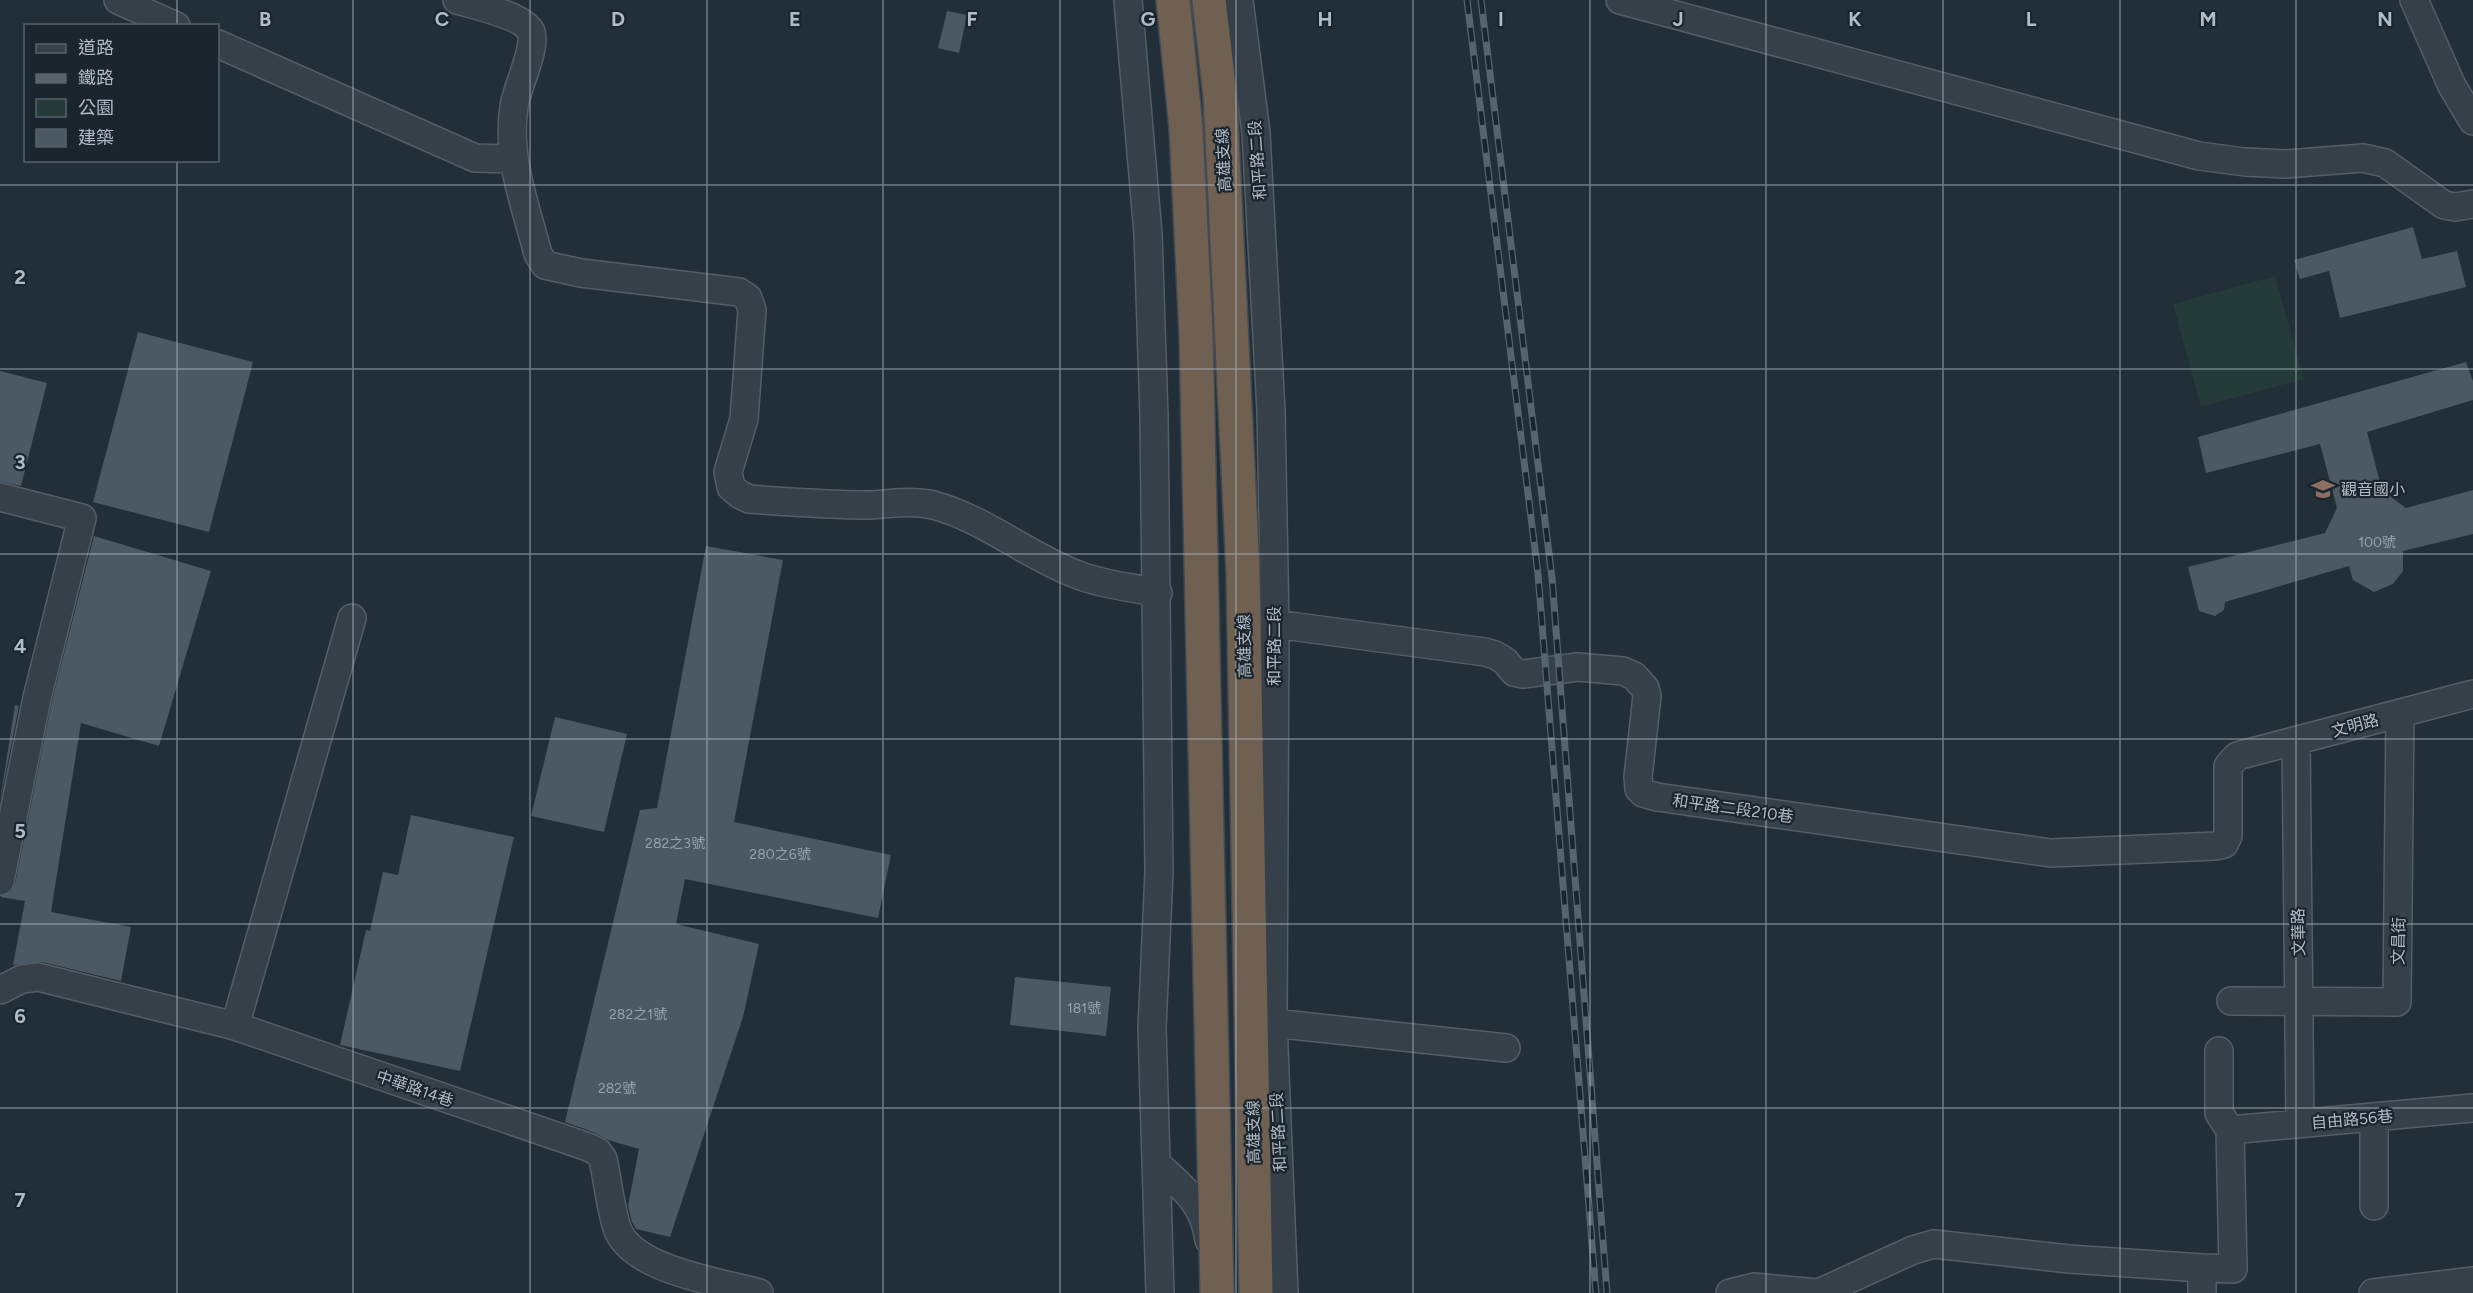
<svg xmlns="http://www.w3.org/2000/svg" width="2473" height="1293" font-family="Figtree,'Noto Sans TC',sans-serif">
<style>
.green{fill:#253b3a}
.building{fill:#4a5964}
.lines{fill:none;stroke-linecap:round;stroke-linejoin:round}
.minor-casing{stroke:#535e66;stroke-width:30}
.highway-casing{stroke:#404b53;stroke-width:36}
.minor{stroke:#354049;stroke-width:27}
.highway{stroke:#6f6052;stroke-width:33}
.rail-casing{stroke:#576470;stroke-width:7}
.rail{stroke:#1b252d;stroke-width:4.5;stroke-dasharray:14;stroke-linecap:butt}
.grid{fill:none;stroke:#b0bbc5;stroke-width:1.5;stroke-opacity:0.55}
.labels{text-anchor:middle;stroke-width:4.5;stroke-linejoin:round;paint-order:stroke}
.number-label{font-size:14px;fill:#96a2ad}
.street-label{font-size:16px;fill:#b0bbc5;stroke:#1b252d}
.poi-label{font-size:16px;fill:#b0bbc5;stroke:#1b252d;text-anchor:start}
.grid-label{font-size:20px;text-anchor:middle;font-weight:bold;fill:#b0bbc5;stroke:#1b252d;stroke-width:4.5;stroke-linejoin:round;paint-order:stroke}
</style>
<rect width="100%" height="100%" fill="#222e38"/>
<path class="green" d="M2275 276 2304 379 2201 407 2173 304Z"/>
<path class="building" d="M947 11 967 15 959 53 938 48Z
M2413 227 2422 259 2457 251 2466 287 2340 318 2329 271 2300 279 2294 260Z
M138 332 253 362 209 532 93 502Z
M2466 362 2473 381V400L2367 432 2382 490 2406 508 2473 490V534L2403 551V571L2393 584 2374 592 2353 580 2349 566 2225 602 2224 610 2215 616 2199 611 2188 567 2325 533 2337 508 2320 444 2206 473 2198 437Z
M0 371 47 383 21 486 0 482Z
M94 536 211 571 159 746 81 723 51 912 131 927 121 981 42 962 13 965 25 901 0 897 11 892 15 884 52 701Z
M706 546 783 560 734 822 891 855 878 918 685 879 676 924 759 944 743 1017 670 1237 636 1229 632 1222 628 1206 639 1149 608 1140 593 1132 565 1122 640 810 657 808Z
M15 705 19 706 0 802V801Z
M555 717 627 734 604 832 531 816Z
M411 815 514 837 460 1071 340 1045 366 930 370 931 383 872 398 875Z
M1015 977 1111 987 1106 1036 1010 1025Z"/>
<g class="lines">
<g class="minor-casing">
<path id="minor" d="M118 0 176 26
M457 0C474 5 524 16 531 32 537 48 516 89 514 107 506 157 526 207 538 254L545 265 581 273 739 292 748 298 752 310 744 419 728 472 731 487 739 494 749 499C789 502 829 505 869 505 890 504 911 500 933 505 983 518 1025 554 1073 573 1099 584 1130 587 1158 593
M1128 0 1148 234 1154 416 1159 872 1152 1028 1160 1293
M1239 0 1256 133 1271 411 1275 624 1273 1023 1284 1293
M1620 0 2199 156 2245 162 2285 164 2363 158 2385 163 2444 205 2455 207 2473 204
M2414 0 2452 86 2473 121
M218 44 475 158 513 159
M0 497 82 518 37 698 0 881
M1275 624 1485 652 1495 655 1505 661 1514 672 1523 674 1578 667 1623 671 1634 676 1645 688 1647 696 1638 777 1639 789 1643 793 1657 797 2051 853 2216 846 2224 844 2228 836V766L2237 756 2473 694
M2296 741 2300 1123
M0 990 22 979 38 977 235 1026 588 1147 598 1152 603 1159C608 1182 610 1206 617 1228 631 1270 720 1282 759 1293
M2231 1001 2397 1002 2400 713
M1273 1023 1506 1048
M235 1026 352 618
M2219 1051V1113L2230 1130
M2230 1130 2473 1108
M1158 1165C1184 1189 1204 1203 1209 1240
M2374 1206V1117
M1730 1293 1754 1287 1817 1293
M1819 1293 1913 1250 1934 1244 2069 1259 2202 1268
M2202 1293V1268L2233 1269 2230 1130
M2373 1293 2473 1281"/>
</g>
<g class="highway-casing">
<path id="highway" d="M1173 0 1186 128 1196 333 1217 1293
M1209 0 1220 96 1243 572 1256 1293"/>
</g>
<use href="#minor" class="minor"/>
<use href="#highway" class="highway"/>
<g class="rail-casing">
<path id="rail" d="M1467 0 1538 574 1596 1293
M1481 0 1552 578 1607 1293"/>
</g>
<use href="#rail" class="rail"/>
</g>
<path class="grid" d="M177 0V26M353 0V1293M530 0V1293M707 0V1293M883 0V1293M1060 0V1293M1236 0V1293M1413 0V1293M1590 0V1293M1766 0V1293M1943 0V1293M2120 0V1293M2296 0V1293M177 160V1293M0 185H2473M0 369H2473M0 554H2473M0 739H2473M0 924H2473M0 1108H2473"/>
<defs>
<g id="school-bare" transform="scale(1.8)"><path d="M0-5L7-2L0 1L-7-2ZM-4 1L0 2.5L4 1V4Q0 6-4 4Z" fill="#8d6e63" stroke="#1b252d" stroke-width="2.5" paint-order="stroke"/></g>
</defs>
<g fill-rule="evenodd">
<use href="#school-bare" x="2323" y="489"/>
</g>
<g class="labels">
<g class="number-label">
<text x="2377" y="547">100號</text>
<text x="675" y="848">282之3號</text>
<text x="780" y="859">280之6號</text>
<text x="1084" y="1013">181號</text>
<text x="638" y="1019">282之1號</text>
<text x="617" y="1093">282號</text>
</g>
<g class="street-label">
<text transform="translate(1223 160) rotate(-93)" y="6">高雄支線</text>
<text transform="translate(1257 160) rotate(-94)" y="6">和平路二段</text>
<text transform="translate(1244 646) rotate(-91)" y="6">高雄支線</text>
<text transform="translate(1274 646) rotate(-90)" y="6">和平路二段</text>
<text transform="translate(2355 725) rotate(-15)" y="6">文明路</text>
<text transform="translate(1733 808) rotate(8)" y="6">和平路二段210巷</text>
<text transform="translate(2298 932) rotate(-91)" y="6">文華路</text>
<text transform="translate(2398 941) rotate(-89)" y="6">文昌街</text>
<text transform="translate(415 1088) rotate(19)" y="6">中華路14巷</text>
<text transform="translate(2352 1119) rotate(-5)" y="6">自由路56巷</text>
<text transform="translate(1253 1132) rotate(-91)" y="6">高雄支線</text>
<text transform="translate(1278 1132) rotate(-93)" y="6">和平路二段</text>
</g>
<g class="poi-label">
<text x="2341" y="495">觀音國小</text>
</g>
</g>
<g class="grid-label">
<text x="265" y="26">B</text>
<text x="442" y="26">C</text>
<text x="618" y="26">D</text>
<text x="795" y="26">E</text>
<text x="972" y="26">F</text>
<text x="1148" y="26">G</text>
<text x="1325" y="26">H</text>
<text x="1501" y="26">I</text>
<text x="1678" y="26">J</text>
<text x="1855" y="26">K</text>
<text x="2031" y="26">L</text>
<text x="2208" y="26">M</text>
<text x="2385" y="26">N</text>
<text x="20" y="284">2</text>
<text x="20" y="469">3</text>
<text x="20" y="653">4</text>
<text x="20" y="838">5</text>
<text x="20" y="1023">6</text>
<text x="20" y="1207">7</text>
</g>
<rect x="24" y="24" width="195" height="138" fill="#1b252d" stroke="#57616a" stroke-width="1.5"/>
<rect x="36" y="44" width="30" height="9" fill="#354049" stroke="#57616a" stroke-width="1.5"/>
<text x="78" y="54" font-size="18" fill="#b0bbc5">道路</text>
<rect x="36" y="74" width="30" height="9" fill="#576470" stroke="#57616a" stroke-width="1.5"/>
<text x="78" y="84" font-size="18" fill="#b0bbc5">鐵路</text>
<rect x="36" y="99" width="30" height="18" fill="#253b3a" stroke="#57616a" stroke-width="1.5"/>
<text x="78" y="114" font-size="18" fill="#b0bbc5">公園</text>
<rect x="36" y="129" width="30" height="18" fill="#4a5964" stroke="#57616a" stroke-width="1.5"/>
<text x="78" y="144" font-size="18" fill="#b0bbc5">建築</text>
</svg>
